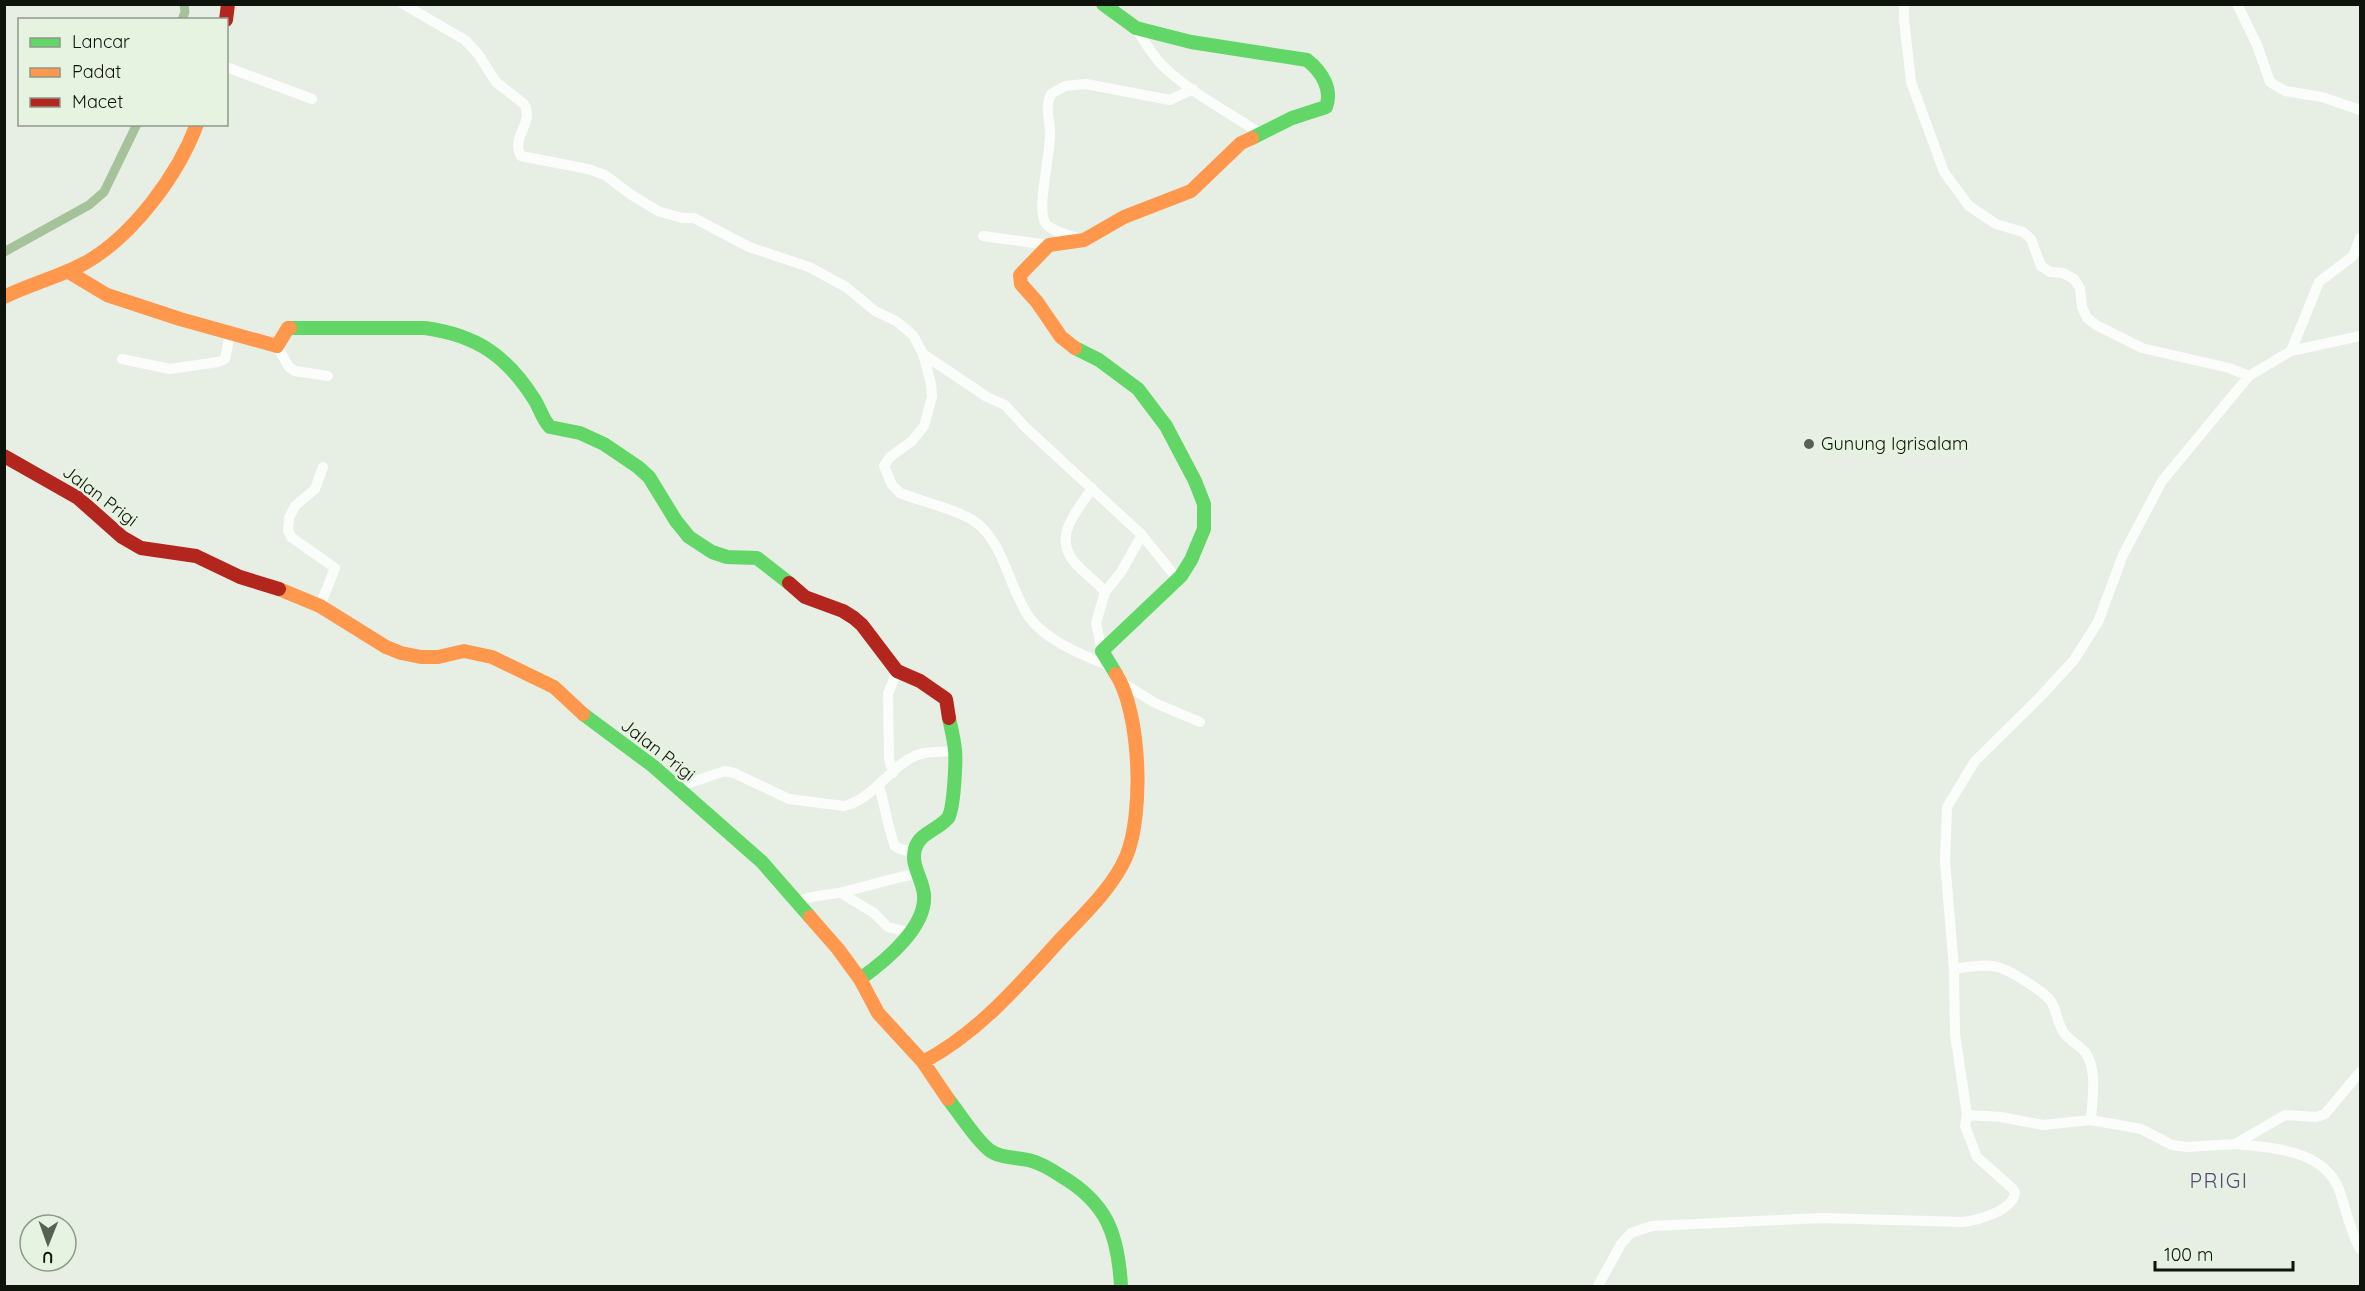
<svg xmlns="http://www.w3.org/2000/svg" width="2365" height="1291" font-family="Quicksand,sans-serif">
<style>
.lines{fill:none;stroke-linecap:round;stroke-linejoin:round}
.canal{stroke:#a5c29a;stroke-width:9}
.street{stroke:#fbfdfb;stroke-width:10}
.fast{stroke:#63d668;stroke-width:14}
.slow{stroke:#ff974d;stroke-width:14}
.jam{stroke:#b3261e;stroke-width:14}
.poi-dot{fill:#5a6058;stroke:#e5f3e0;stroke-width:2}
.labels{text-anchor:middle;stroke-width:5;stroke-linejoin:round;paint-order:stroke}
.poi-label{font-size:18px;fill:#0e130c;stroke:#e5f3e0;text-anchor:start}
.street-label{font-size:18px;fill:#0e130c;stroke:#e5f3e0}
.quarter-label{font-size:21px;letter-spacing:1.5px;fill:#594683;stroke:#e5f3e0}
</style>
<rect width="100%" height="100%" fill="#e7efe4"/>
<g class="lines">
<path class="canal" d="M182 20 185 12 184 4
M4 252 89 205 104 192 137 124"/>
<path class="street" d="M403 4 465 40 478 54 496 82 524 104C535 123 510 137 521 156L588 169 605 175 630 194 658 211 682 218H694L749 247 809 267 846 287 875 311 896 321 913 335 923 354 931 384 932 397 924 426 912 441 890 457 884 466 892 485 900 493C922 502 961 510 978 524 1004 545 1010 590 1029 617 1047 642 1084 655 1111 667
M1904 4V20L1911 82 1944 172 1969 206 1996 224 2023 232 2031 239 2041 266 2050 272 2063 273 2074 279 2080 288 2082 307 2087 318 2096 325 2142 348 2229 368 2249 376
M2237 4 2257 45 2270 82 2285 91 2322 97 2360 110
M1136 28C1144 41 1152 55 1163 66 1191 93 1227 111 1259 133
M226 67 312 99
M983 236 1049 245
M1080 239C1070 235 1053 232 1046 224 1035 211 1052 149 1050 130 1049 117 1045 106 1051 94L1065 86 1086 84 1170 100 1193 89
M277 346 289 367 295 371 328 376
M2291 351 2319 282 2353 256 2360 238
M923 354 987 397 1005 405 1025 427 1142 535 1121 572 1105 592 1096 623 1102 651
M122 359 170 369 218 362 225 359 230 334
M1092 488C1074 516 1049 540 1081 569 1089 577 1098 583 1105 592
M1142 535 1178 580
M320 606 335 568 291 537 288 530 289 518 295 506 315 489 323 467
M1121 682 1155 703 1200 722
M893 773 889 759 888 694 897 671
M879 786C882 795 892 843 895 846 900 850 908 851 914 852
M677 787 725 771 734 773 789 799 844 806C874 799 890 766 917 755 928 751 943 752 955 751
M841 893 874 913 888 927 911 933
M797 903C812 894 826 896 842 892 867 887 891 878 916 874
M1954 969C1991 963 2000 963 2031 985 2039 990 2047 995 2052 1003 2057 1013 2058 1025 2064 1033 2070 1041 2079 1045 2085 1052 2098 1069 2092 1100 2091 1120
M1967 1115 1955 1034 1954 969 1945 861 1947 807 1975 761 2040 697 2074 660 2098 622 2123 555 2162 481 2249 376 2291 351 2360 336
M2235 1144C2272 1148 2325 1149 2340 1192 2347 1213 2349 1228 2360 1249
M1598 1286 1621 1244 1631 1233 1652 1226 1823 1218 1963 1222C1979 1220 2012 1211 2015 1193L2013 1189 1977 1157 1965 1126 1967 1115 2001 1117 2043 1125 2091 1120 2141 1129 2172 1145 2187 1147 2235 1144 2285 1115 2316 1117 2325 1114 2360 1072"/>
<path class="fast" d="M1103 4 1136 28 1191 42 1307 60C1321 71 1333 89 1326 107L1292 118 1252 138
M290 328H425C476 335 506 355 534 399 540 408 542 419 550 427L580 433 604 444 638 467 649 477 676 521 689 537 712 552 727 557 757 558 789 583
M1075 348 1099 360 1138 389 1166 426 1195 481 1204 504V529L1191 560 1181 576 1102 651 1116 674
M583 714 653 766 762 862 810 917
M860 979C884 962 932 924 923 889 920 875 911 864 915 849 919 833 938 830 948 818 954 809 956 762 955 750 954 739 951 728 949 718
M948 1099C961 1115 973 1136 988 1149 999 1159 1019 1157 1032 1161 1043 1164 1052 1170 1061 1176 1107 1203 1118 1234 1121 1286"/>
<path class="slow" d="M67 271 107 295 180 319 277 346 288 328H290
M4 297C30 284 59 277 85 263 133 236 178 175 197 124
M1075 348 1061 337 1037 302 1021 284 1020 275 1049 245 1084 240 1124 217 1191 191 1241 143 1252 138
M279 589 320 606 386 647 401 653 421 657H438L464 651 492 657 554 687 583 714
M810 917 838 949 860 979 878 1013 923 1062 948 1099
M923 1062C978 1033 1017 987 1058 942 1082 916 1112 889 1126 857 1144 815 1141 713 1116 674"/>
<path class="jam" d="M226 20 228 4
M4 456 78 498 122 537 141 548 196 556 240 577 279 589
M789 583 805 597 843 611 854 618 862 625 897 671 920 681 946 699 949 718"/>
</g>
<circle class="poi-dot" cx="1809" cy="444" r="6"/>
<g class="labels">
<g class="poi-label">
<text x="1821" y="450">Gunung Igrisalam</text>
</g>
<g class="street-label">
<text transform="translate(100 496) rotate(37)" y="6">Jalan Prigi</text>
<text transform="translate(658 750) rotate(38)" y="6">Jalan Prigi</text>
</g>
<g class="quarter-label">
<text x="2219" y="1188">PRIGI</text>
</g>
</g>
<rect width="2365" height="1291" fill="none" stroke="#0e130c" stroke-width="12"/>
<rect x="18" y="18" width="210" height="108" fill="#e5f3e0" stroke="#8f998b" stroke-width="1.5"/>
<rect x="30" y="38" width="30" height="9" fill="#63d668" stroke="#8f998b" stroke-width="1.5"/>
<text x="72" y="48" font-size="18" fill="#0e130c">Lancar</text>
<rect x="30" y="68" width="30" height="9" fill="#ff974d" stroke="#8f998b" stroke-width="1.5"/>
<text x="72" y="78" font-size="18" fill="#0e130c">Padat</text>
<rect x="30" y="98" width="30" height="9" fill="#b3261e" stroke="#8f998b" stroke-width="1.5"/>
<text x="72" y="108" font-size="18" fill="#0e130c">Macet</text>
<g transform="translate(48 1243) rotate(181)"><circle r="28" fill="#e5f3e0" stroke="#8f998b" stroke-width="1.5"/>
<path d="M0-4.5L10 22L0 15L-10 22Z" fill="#5a6058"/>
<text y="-9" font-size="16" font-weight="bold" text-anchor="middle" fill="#0e130c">U</text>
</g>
<path d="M2155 1261v9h138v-9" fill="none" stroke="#0e130c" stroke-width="3"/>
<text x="2164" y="1261" font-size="18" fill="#0e130c" stroke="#e5f3e0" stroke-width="4.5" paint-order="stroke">100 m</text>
</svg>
